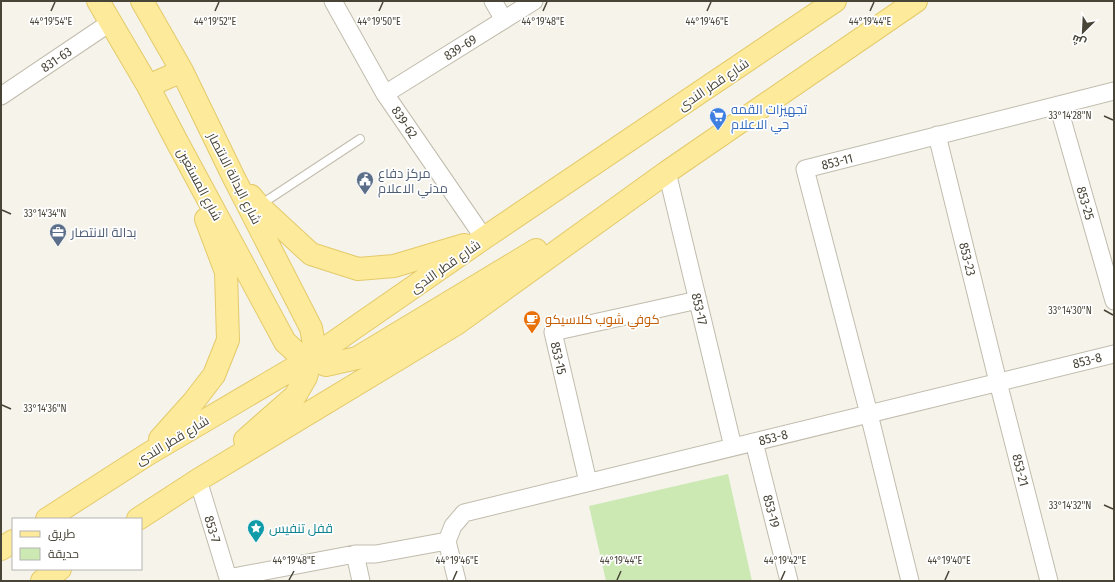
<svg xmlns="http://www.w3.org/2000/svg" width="1115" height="582" font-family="'Fira Sans Condensed',Cairo,sans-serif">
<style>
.green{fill:#cce9b4}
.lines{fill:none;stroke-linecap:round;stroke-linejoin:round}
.service-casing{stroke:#c1bcad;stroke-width:10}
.minor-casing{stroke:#c1bcad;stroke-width:19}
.primary-casing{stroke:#e4ca6a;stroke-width:24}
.service{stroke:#fff;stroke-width:8}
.minor{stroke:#fff;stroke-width:17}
.primary{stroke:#fdea9b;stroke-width:22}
.ticks{fill:none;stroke:#494438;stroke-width:1.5}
.labels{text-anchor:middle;stroke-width:3.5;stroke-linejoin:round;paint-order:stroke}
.street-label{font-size:13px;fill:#494438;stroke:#fff}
.shop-label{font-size:13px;fill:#366cbe;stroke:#fff;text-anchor:start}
.service-label{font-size:13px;fill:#4e5e75;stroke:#fff;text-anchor:start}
.food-label{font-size:13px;fill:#c56008;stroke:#fff;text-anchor:start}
.culture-label{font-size:13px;fill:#0d838f;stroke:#fff;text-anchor:start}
.ticks-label{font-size:10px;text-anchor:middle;fill:#494438;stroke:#fff;stroke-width:3.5;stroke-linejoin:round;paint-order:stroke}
</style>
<rect width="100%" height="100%" fill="#f5f3ea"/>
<path class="green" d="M728 474 752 581H606L589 506Z"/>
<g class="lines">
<g class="service-casing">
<path id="service" d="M260 205 360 139"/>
</g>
<g class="minor-casing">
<path id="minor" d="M333 1 385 94 484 238
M493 1 504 20
M385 94 534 1
M1 96 111 22
M1058 105 1114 301
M937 135 998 382 1049 581
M667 172 733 447
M754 442 789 581
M198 480 228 578
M588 482 553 332 698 300
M447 541 453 526 464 513 1114 354
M447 541 457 581
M355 554H376L447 541
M229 581 228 578 355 554 361 581
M910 581 869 414 805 169 1114 91"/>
</g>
<g class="primary-casing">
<path id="primary" d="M98 1 148 86 175 138 285 342 296 352 326 365 357 358 536 250
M142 1 182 71 233 176 311 328 314 344 311 358 306 377 295 396 245 440
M148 86 182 71
M251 196 259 206 311 254 358 269 394 266 464 245
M160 439 194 401 214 375 228 340 226 272 206 219
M47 519 148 454 311 358 484 238 835 1
M138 519 198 480 456 324 667 172 916 1
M1 549 13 541
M42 581 60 569"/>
</g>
<use href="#service" class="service"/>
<use href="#minor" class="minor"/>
<use href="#primary" class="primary"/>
</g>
<path class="ticks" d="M51 11 55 2M215 11 219 2M379 11 383 2M543 11 547 2M707 11 711 2M870 11 874 2M1104 116 1113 120M2 210 11 214M1104 310 1113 315M2 405 11 409M1104 505 1113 509M289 580 294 571M453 580 457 571M617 580 621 571M781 580 785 571M945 580 949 571"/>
<defs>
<g id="supermarket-pin" transform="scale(0.9)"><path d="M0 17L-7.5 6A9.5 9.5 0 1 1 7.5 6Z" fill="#3f7fe0" stroke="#fff"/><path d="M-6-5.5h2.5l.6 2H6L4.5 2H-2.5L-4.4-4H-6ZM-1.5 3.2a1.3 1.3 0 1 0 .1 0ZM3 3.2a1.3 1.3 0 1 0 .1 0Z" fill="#fff"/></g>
<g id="civic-pin" transform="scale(0.9)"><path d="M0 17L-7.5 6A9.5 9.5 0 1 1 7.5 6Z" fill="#5c6f8a" stroke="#fff"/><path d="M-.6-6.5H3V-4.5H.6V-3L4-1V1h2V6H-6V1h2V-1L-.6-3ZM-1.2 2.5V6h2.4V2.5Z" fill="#fff"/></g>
<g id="office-pin" transform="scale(0.9)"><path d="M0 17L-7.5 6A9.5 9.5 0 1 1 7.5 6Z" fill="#5c6f8a" stroke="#fff"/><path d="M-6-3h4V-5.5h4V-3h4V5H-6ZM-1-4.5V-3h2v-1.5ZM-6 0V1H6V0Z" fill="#fff"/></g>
<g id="cafe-pin" transform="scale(0.9)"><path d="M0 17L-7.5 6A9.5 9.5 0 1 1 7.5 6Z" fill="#e8710a" stroke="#fff"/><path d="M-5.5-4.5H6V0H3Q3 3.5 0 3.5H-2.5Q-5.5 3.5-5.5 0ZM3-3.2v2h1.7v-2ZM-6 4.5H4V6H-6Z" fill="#fff"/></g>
<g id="sight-pin" transform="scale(0.9)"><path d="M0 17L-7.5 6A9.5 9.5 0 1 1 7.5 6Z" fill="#0f9aa8" stroke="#fff"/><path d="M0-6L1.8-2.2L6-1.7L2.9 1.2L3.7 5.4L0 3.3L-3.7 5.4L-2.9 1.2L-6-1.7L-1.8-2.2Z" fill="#fff"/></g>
</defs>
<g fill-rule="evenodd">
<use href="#supermarket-pin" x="718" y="116"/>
<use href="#civic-pin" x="365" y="180"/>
<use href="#office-pin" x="58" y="232"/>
<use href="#cafe-pin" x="532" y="319"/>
<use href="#sight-pin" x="256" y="528"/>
</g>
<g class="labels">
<g class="street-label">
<text transform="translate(460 47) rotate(-32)" y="5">839-69</text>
<text transform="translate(56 59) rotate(-34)" y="5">831-63</text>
<text transform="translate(713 84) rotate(-34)" y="5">شارع قطر الندى</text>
<text transform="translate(405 122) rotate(56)" y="5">839-62</text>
<text transform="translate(837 161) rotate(-14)" y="5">853-11</text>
<text transform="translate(235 178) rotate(63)" y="5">شارع البدالة الانتصار</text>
<text transform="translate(200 184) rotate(62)" y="5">شارع المستعين</text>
<text transform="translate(1086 203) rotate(74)" y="5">853-25</text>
<text transform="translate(968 259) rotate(76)" y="5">853-23</text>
<text transform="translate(445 266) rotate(-35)" y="5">شارع قطر الندى</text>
<text transform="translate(700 309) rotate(77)" y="5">853-17</text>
<text transform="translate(559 358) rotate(77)" y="5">853-15</text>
<text transform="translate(1087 360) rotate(-14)" y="5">853-8</text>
<text transform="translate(773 437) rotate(-14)" y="5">853-8</text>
<text transform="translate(172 440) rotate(-31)" y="5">شارع قطر الندى</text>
<text transform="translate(1021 470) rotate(76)" y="5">853-21</text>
<text transform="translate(772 511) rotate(76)" y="5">853-19</text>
<text transform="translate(213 529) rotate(73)" y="5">853-7</text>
</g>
<g class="shop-label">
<text x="731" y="114">تجهيزات القمه<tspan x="731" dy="15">حي الاعلام</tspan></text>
</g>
<g class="service-label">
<text x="378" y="178">مركز دفاع<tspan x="378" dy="15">مدني الاعلام</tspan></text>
<text x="71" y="237">بدالة الانتصار</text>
</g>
<g class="food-label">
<text x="545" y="324">كوفي شوب كلاسيكو</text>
</g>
<g class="culture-label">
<text x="269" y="533">قفل تنفيس</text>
</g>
</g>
<g class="ticks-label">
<text x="51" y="25">44°19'54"E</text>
<text x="707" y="25">44°19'46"E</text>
<text x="215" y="25">44°19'52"E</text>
<text x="379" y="25">44°19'50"E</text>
<text x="543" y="25">44°19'48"E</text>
<text x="870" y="25">44°19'44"E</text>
<text x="1070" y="119">33°14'28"N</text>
<text x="45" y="217">33°14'34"N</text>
<text x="1070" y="314">33°14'30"N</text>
<text x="45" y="412">33°14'36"N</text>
<text x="1070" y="509">33°14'32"N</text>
<text x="294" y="564">44°19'48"E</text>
<text x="457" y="564">44°19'46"E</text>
<text x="621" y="564">44°19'44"E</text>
<text x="785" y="564">44°19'42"E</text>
<text x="949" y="564">44°19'40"E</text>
</g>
<rect width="1115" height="582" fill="none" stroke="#494438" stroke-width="4"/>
<rect x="12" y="518" width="130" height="52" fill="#ffffff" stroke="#b6b4af"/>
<rect x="20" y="531" width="20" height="6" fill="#fdea9b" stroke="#b6b4af"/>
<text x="48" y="538" font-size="12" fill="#494438">طريق</text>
<rect x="20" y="548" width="20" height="12" fill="#cce9b4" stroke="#b6b4af"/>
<text x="48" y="558" font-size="12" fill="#494438">حديقة</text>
<g transform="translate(1083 32) rotate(204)" stroke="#ffffff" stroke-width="3" paint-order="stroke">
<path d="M0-3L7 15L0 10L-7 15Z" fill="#494438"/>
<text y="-6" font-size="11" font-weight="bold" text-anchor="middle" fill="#494438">ش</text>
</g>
</svg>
